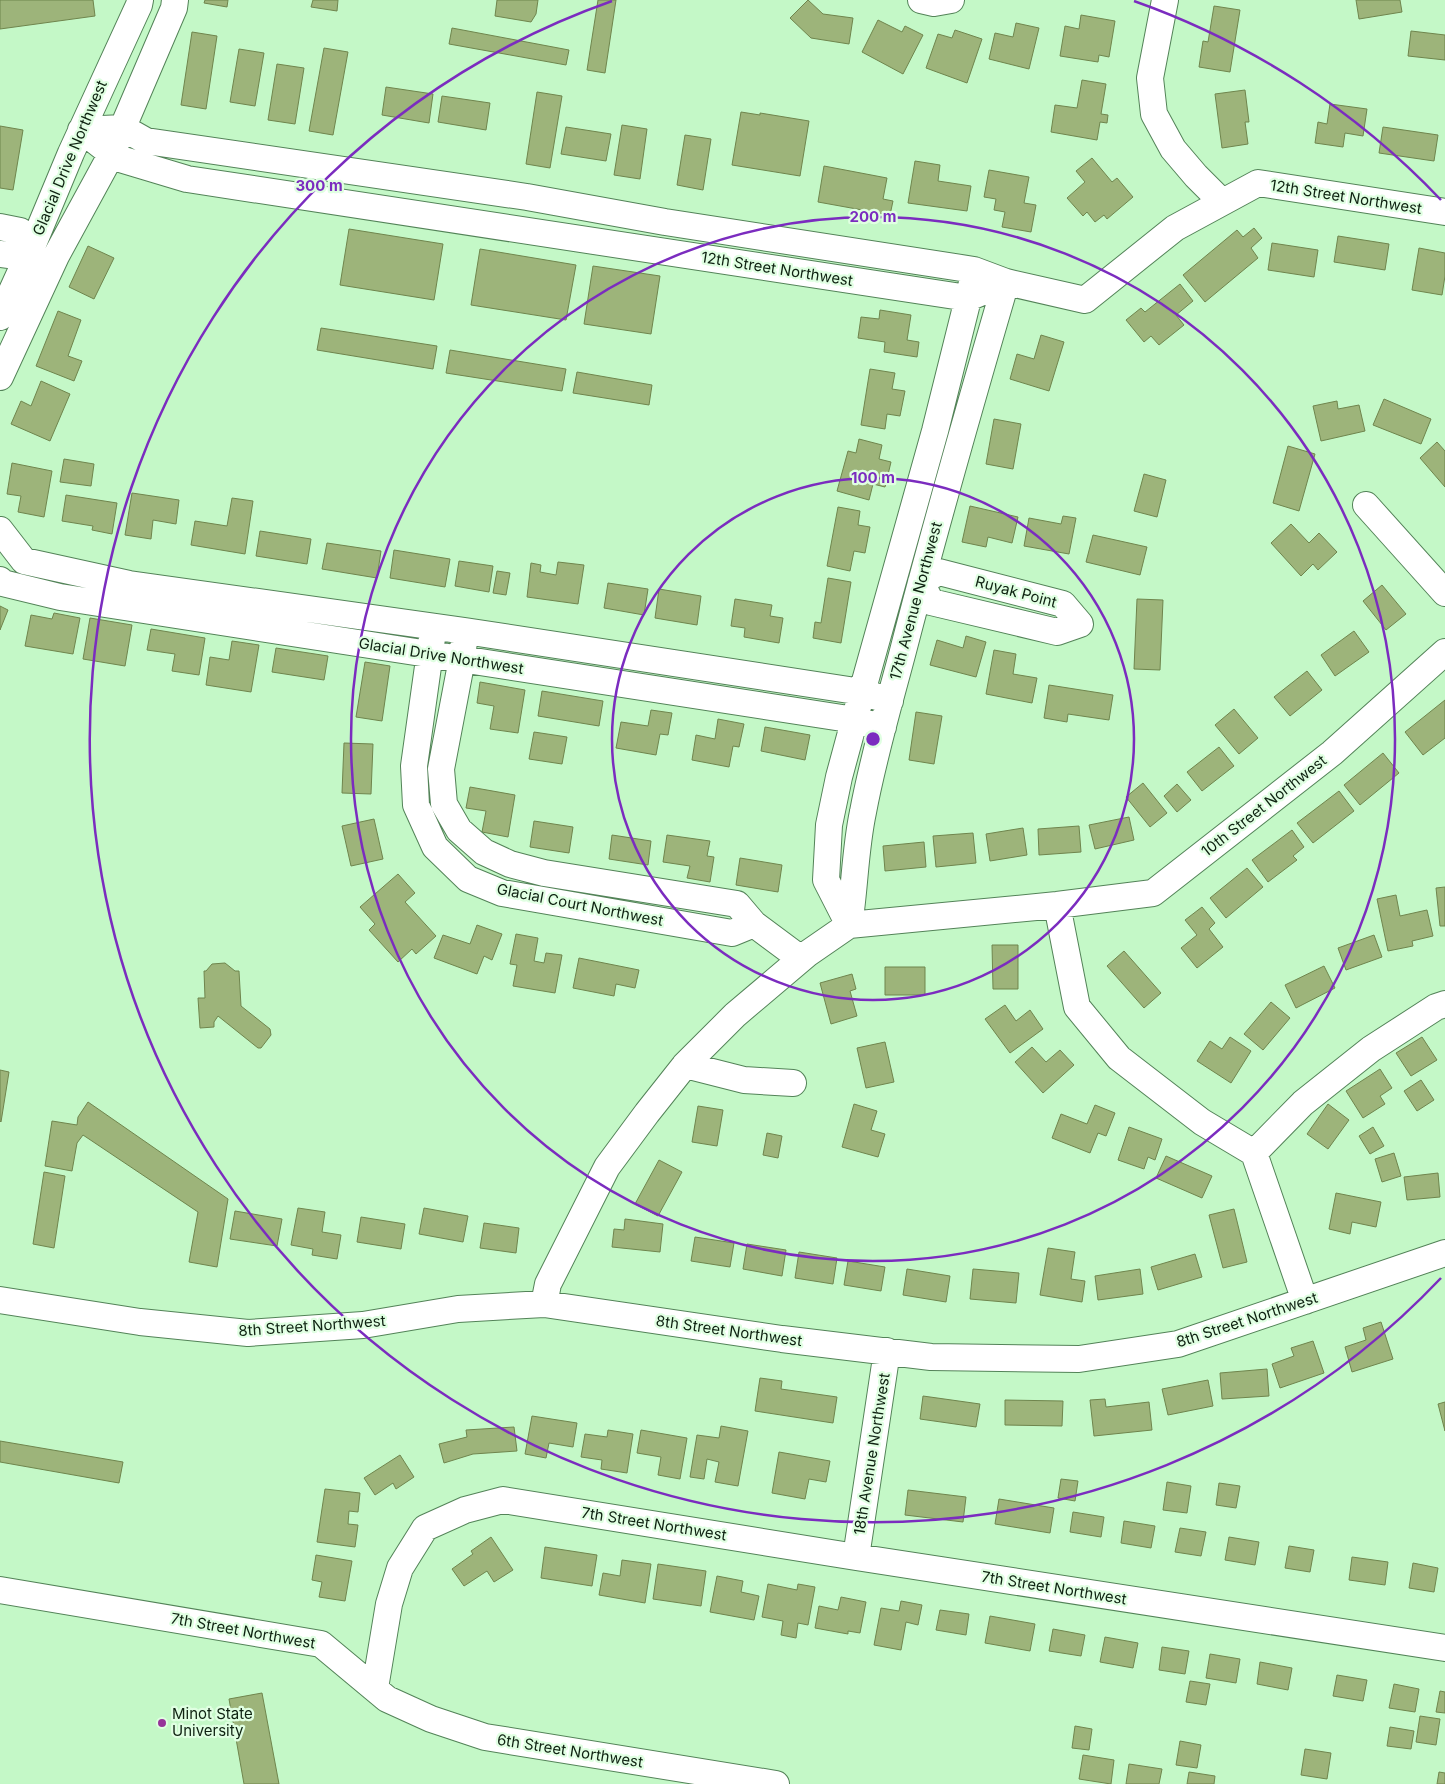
<svg xmlns="http://www.w3.org/2000/svg" width="1445" height="1784" font-family="Inter,sans-serif">
<style>
.building{fill:#9db47a;stroke:#6f854d}
.lines{fill:none;stroke-linecap:round;stroke-linejoin:round}
.minor-casing{stroke:#538358;stroke-width:28}
.minor{stroke:#fff;stroke-width:26}
.ring{fill:none;stroke:#7b2cbf;stroke-width:2.5}
.poi-dot{fill:#963399;stroke:#e0ffe2;stroke-width:2}
.labels{text-anchor:middle;stroke-width:4.5;stroke-linejoin:round;paint-order:stroke}
.street-label{font-size:15px;fill:#0e2211;stroke:#e0ffe2}
.poi-label{font-size:15px;fill:#0e2211;stroke:#e0ffe2;text-anchor:start}
.centre{fill:#7b2cbf;stroke:#e0ffe2;stroke-width:2.5}
.ring-label{font-size:15px;text-anchor:middle;font-weight:bold;fill:#7b2cbf;stroke:#e0ffe2;stroke-width:4.5;stroke-linejoin:round;paint-order:stroke}
</style>
<rect width="100%" height="100%" fill="#c4f8c7"/>
<path class="building" d="M0 0H93L95 16 0 29Z
M205 0H228L227 7 204 3Z
M313 0H338L337 11 311 7Z
M497 0H538L536 14 531 22 495 16Z
M598 0H616L605 73 587 70Z
M808 0 823 14 853 18 849 44 811 38 790 18Z
M1356 0H1400L1402 12 1359 19Z
M1214 6 1240 10 1230 72 1199 67 1203 41 1208 42Z
M1081 15 1115 21 1109 57 1099 55 1098 62 1060 56 1065 26 1079 29Z
M878 20 902 32 905 26 923 35 903 74 862 52Z
M1016 23 1039 28 1029 69 989 59 995 33 1013 37Z
M452 28 569 50 566 65 449 44Z
M955 30 982 39 967 83 926 68 938 34 952 38Z
M1411 31 1445 35V60L1408 56Z
M192 32 217 36 206 109 181 105Z
M324 48 348 52 333 135 309 131Z
M239 49 264 53 255 106 230 102Z
M277 64 304 68 295 124 268 120Z
M1082 80 1106 84 1101 114 1108 115 1107 123 1100 122 1097 140 1051 132 1055 105 1077 108Z
M386 87 433 94 429 123 382 115Z
M1245 90 1249 122H1245L1248 144 1222 148 1215 94Z
M537 92 562 96 550 168 526 164Z
M442 96 490 103 486 130 438 122Z
M1330 104 1367 109 1363 136 1345 133 1343 147 1315 143 1318 122 1327 124Z
M741 112 760 115V113L809 121 800 176 732 165Z
M622 125 647 129 640 179 614 175Z
M0 126 23 130 13 190 0 188Z
M566 127 611 134 606 161 561 154Z
M1383 127 1438 135 1434 161 1379 153Z
M685 135 711 139 703 190 677 185Z
M1092 158 1112 182 1117 178 1133 197 1107 219 1104 215 1095 222 1087 212 1083 216 1067 198 1085 182 1076 171Z
M915 161 940 165 938 181 971 186 967 211 908 203Z
M824 166 887 178 883 199 893 201 890 215 818 202Z
M989 170 1029 177 1024 203 1036 205 1031 232 1002 227 1005 212 994 210 996 199 984 197Z
M1254 228 1262 238 1251 248 1258 258 1205 302 1183 275 1237 230 1243 237Z
M349 229 443 244 434 300 340 285Z
M1338 236 1389 244 1385 270 1334 262Z
M1272 243 1318 250 1314 277 1268 270Z
M88 246 114 258 94 299 69 287Z
M1419 248 1445 253V276L1442 295 1412 290Z
M480 249 576 265 566 320 471 305Z
M593 266 660 276 651 334 584 324Z
M1180 284 1193 301 1176 315 1184 325 1159 345 1151 336 1144 342 1126 320 1141 308 1145 312Z
M880 310 911 315 907 340 919 342 917 357 884 352 885 342 858 338 861 317 879 319Z
M58 311 81 320 68 356 82 361 74 381 36 366Z
M321 328 437 346 433 369 317 350Z
M1041 335 1064 342 1049 391 1010 379 1017 354 1034 359Z
M450 350 566 369 562 391 446 373Z
M870 369 895 373 892 389 905 391 900 416 887 414 885 429 861 425Z
M577 372 652 385 649 405 573 393Z
M41 381 70 394 50 441 11 424 21 401 31 406Z
M1384 399 1431 419 1421 444 1373 425Z
M1337 401 1338 409 1359 405 1365 431 1321 441 1313 406Z
M994 419 1021 424 1013 469 986 464Z
M859 439 882 445 879 459 891 462 885 487 873 484 869 500 837 491 848 451 856 453Z
M1437 442 1445 451V487L1420 458Z
M1288 446 1315 454 1299 511 1273 503Z
M64 459 94 464 91 486 60 482Z
M12 463 52 471 44 517 18 512 21 496 7 494Z
M1144 474 1166 480 1157 517 1134 511Z
M132 493 179 500 176 524 153 520 151 539 125 535Z
M66 495 117 503 112 534 92 530 93 526 62 521Z
M232 498 253 501 245 554 191 545 195 521 227 526Z
M970 506 1018 517 1012 543 988 537 986 547 962 542Z
M838 507 860 511 858 525 870 527 865 553 854 551 850 571 827 566Z
M1063 516 1076 518 1069 554 1024 546 1029 518 1061 524Z
M1291 524 1309 543 1319 533 1337 552 1318 570 1313 564 1301 576 1271 543Z
M260 531 311 539 307 564 256 556Z
M1093 535 1147 547 1140 575 1086 562Z
M327 543 381 551 377 578 322 569Z
M394 550 450 559 445 587 390 578Z
M459 561 493 566 489 592 455 586Z
M558 562 584 565 578 604 527 597 531 563 541 565 540 572 556 575Z
M497 571 510 573 506 595 493 593Z
M828 578 851 582 841 643 813 638 815 622 821 623Z
M608 583 648 589 644 615 604 608Z
M1382 585 1406 614 1386 630 1363 601Z
M659 589 701 596 697 625 655 618Z
M735 599 772 605 770 616 783 618 779 643 744 637 745 628 731 626Z
M1137 599 1163 600 1160 670 1134 669Z
M0 606 8 610 0 630Z
M54 613 80 618 73 654 25 646 31 615 52 619Z
M90 618 132 625 125 666 83 659Z
M151 629 205 638 199 675 172 671 175 654 147 650Z
M1354 631 1369 652 1335 676 1321 655Z
M966 636 986 642 976 677 930 665 937 640 963 648Z
M232 641 259 645 251 692 206 685 210 657 229 660Z
M276 648 328 656 324 680 272 672Z
M994 650 1016 654 1013 674 1037 678 1032 703 986 694Z
M365 662 390 666 382 721 356 717Z
M1307 671 1322 690 1290 716 1274 697Z
M480 682 525 690 518 733 490 729 494 706 477 703Z
M1049 685 1113 695 1109 720 1068 714 1067 722 1044 718Z
M542 691 603 701 599 726 538 716Z
M1445 700V738L1423 755 1405 732Z
M1234 709 1258 738 1239 754 1215 725Z
M651 710 672 713 668 735 660 734 656 755 616 748 621 722 648 726Z
M916 712 942 716 934 764 909 760Z
M718 719 744 724 739 747 733 746 729 767 692 760 696 735 715 739Z
M765 727 810 735 805 760 761 751Z
M534 732 567 737 562 764 529 759Z
M344 743 373 744 371 794 342 793Z
M1219 747 1234 766 1202 791 1187 772Z
M1383 753 1399 773 1360 805 1344 785Z
M1143 783 1167 813 1150 827 1126 797Z
M1177 784 1191 800 1177 812 1164 796Z
M470 787 515 795 508 837 482 832 486 811 466 808Z
M1339 791 1354 811 1313 843 1297 823Z
M1129 817 1134 840 1095 849 1089 825Z
M374 819 383 859 351 866 342 826Z
M534 821 573 827 569 853 530 847Z
M1079 826 1081 852 1039 855 1038 829Z
M1023 828 1027 855 990 861 986 834Z
M1292 830 1304 847 1293 856 1297 860 1268 882 1252 860Z
M973 833 976 863 936 867 933 836Z
M612 835 651 841 648 865 609 859Z
M667 835 710 841 707 856 714 857 710 882 687 878 690 866 663 862Z
M924 842 926 867 885 871 883 846Z
M740 858 782 865 778 892 736 885Z
M1247 868 1263 887 1226 918 1210 898Z
M398 874 415 893 405 902 436 936 416 954 412 949 398 962 369 930 375 924 360 907Z
M1445 887V926H1440L1436 888Z
M1396 895 1400 916 1427 910 1433 936 1412 941 1413 946 1388 951 1377 899Z
M1202 907 1215 923 1209 929 1223 947 1197 968 1181 948 1197 935 1185 920Z
M477 925 502 934 492 960 484 956 477 974 434 958 443 935 470 944Z
M516 934 538 938 534 961 544 963 546 953 562 955 555 993 513 986 517 965 510 964Z
M1374 935 1382 957 1346 970 1338 948Z
M992 945H1018V989H993Z
M1124 951 1161 993 1144 1008 1107 966Z
M579 958 639 970 635 988 616 984 614 996 573 988Z
M225 963 235 971H239L241 1006 270 1029 271 1035 261 1048H258L218 1016 214 1022V1027L200 1028 198 998H205L204 971H206L212 964Z
M1324 966 1335 988 1296 1008 1285 985Z
M885 967H925V995H885Z
M852 974 856 989 850 991 857 1016 831 1024 820 983Z
M1271 1002 1290 1018 1263 1050 1244 1034Z
M1005 1005 1016 1021 1030 1010 1043 1029 1010 1053 985 1019Z
M1230 1037 1251 1051 1231 1083 1197 1061 1210 1041 1222 1049Z
M1422 1037 1437 1060 1411 1076 1396 1053Z
M885 1042 894 1082 866 1088 857 1048Z
M1032 1047 1046 1062 1060 1050 1074 1065 1043 1093 1015 1062Z
M1380 1069 1392 1088 1380 1096 1385 1104 1363 1118 1346 1091Z
M0 1070 9 1072 1 1122 0 1121Z
M1421 1080 1434 1100 1417 1111 1404 1091Z
M88 1102 228 1199 217 1267 189 1262 198 1212 83 1135 77 1143 72 1171 45 1166 52 1121 77 1125 78 1117Z
M854 1104 877 1111 871 1130 885 1134 878 1157 842 1147Z
M1328 1104 1349 1120 1328 1149 1307 1134Z
M1095 1105 1115 1113 1106 1136 1098 1133 1090 1153 1052 1138 1061 1114 1087 1124Z
M698 1106 723 1110 717 1146 692 1142Z
M1129 1127 1162 1139 1155 1160 1148 1157 1144 1169 1118 1160Z
M1373 1127 1384 1146 1370 1154 1359 1136Z
M767 1133 782 1136 778 1158 763 1155Z
M1394 1153 1401 1176 1382 1182 1375 1159Z
M1166 1156 1212 1176 1202 1198 1156 1178Z
M659 1160 682 1172 658 1216 635 1204Z
M44 1172 65 1176 54 1248 33 1244Z
M1438 1173 1440 1197 1407 1200 1404 1177Z
M1336 1193 1381 1202 1376 1227 1352 1222 1350 1234 1329 1229Z
M298 1208 325 1212 322 1232 341 1235 337 1259 312 1255 313 1249 291 1245Z
M424 1208 468 1216 463 1242 419 1234Z
M1234 1209 1247 1262 1223 1268 1209 1215Z
M235 1211 282 1219 277 1246 230 1239Z
M361 1217 405 1224 401 1249 357 1242Z
M625 1219 663 1224 660 1252 612 1247 614 1229 624 1230Z
M484 1223 519 1228 516 1253 480 1248Z
M695 1237 734 1243 730 1267 691 1261Z
M747 1244 786 1250 782 1276 743 1269Z
M1048 1248 1075 1252 1071 1279 1085 1281 1082 1302 1040 1295Z
M799 1252 837 1258 833 1284 795 1278Z
M1195 1254 1202 1277 1158 1290 1151 1267Z
M848 1261 885 1267 881 1291 844 1285Z
M907 1269 950 1276 946 1302 903 1295Z
M973 1269 1019 1273 1016 1303 970 1299Z
M1140 1269 1143 1294 1098 1300 1095 1276Z
M1381 1322 1393 1359 1352 1372 1345 1347 1366 1340 1363 1328Z
M1313 1341 1324 1373 1280 1388 1272 1364 1294 1356 1291 1348Z
M1267 1369 1269 1396 1222 1399 1220 1373Z
M760 1378 782 1381 781 1389 837 1397 833 1423 755 1411Z
M1208 1380 1213 1406 1168 1415 1162 1389Z
M923 1396 980 1404 976 1427 920 1419Z
M1105 1399 1106 1407 1149 1402 1152 1430 1094 1436 1090 1400Z
M1005 1400 1063 1401 1062 1426 1005 1425Z
M1445 1402V1431L1438 1404Z
M532 1416 577 1423 573 1447 549 1443 546 1458 525 1454Z
M721 1426 748 1431 738 1486 715 1482 719 1462 707 1459 704 1479 690 1477 697 1435 719 1438Z
M514 1427 517 1451 473 1454 444 1463 439 1444 467 1437 466 1430Z
M608 1430 633 1434 627 1473 601 1469 602 1460 581 1457 585 1434 607 1437Z
M641 1430 687 1438 680 1479 658 1475 661 1457 637 1453Z
M0 1441 123 1462 119 1483 0 1462Z
M779 1452 830 1461 826 1482 809 1479 805 1499 772 1493Z
M400 1455 414 1477 396 1489 393 1483 375 1495 364 1478Z
M1061 1479 1078 1481 1075 1501 1058 1498Z
M1167 1482 1191 1486 1187 1513 1163 1510Z
M1219 1483 1240 1486 1236 1508 1216 1505Z
M325 1489 360 1493 358 1512 349 1511 348 1524 358 1525 355 1547 317 1542Z
M908 1490 966 1497 963 1522 905 1515Z
M999 1499 1054 1508 1050 1533 995 1524Z
M1073 1512 1104 1517 1101 1537 1070 1532Z
M1124 1521 1155 1526 1151 1548 1121 1543Z
M1180 1528 1206 1532 1201 1556 1175 1552Z
M491 1537 513 1570 494 1582 487 1571 464 1586 452 1569 473 1554 471 1551Z
M1229 1537 1259 1542 1255 1565 1225 1560Z
M1289 1546 1314 1550 1310 1572 1285 1568Z
M545 1547 597 1555 592 1586 541 1578Z
M316 1555 352 1561 345 1601 319 1597 322 1582 312 1580Z
M1352 1557 1388 1562 1385 1585 1349 1580Z
M622 1560 651 1564 645 1603 599 1595 603 1573 620 1576Z
M1413 1563 1438 1568 1434 1592 1409 1588Z
M658 1564 706 1571 701 1606 653 1599Z
M717 1576 743 1581 741 1592 759 1596 754 1620 710 1612Z
M768 1584 797 1590 798 1584 815 1587 808 1625 798 1623 796 1638 781 1635 783 1621 762 1617Z
M841 1597 866 1602 860 1633 848 1631V1634L815 1628 819 1606 838 1610Z
M901 1601 922 1605 918 1625 906 1622 901 1650 874 1645 881 1608 899 1611Z
M940 1610 969 1614 966 1635 936 1630Z
M990 1616 1035 1624 1030 1651 985 1643Z
M1053 1629 1085 1635 1081 1656 1049 1651Z
M1105 1637 1138 1643 1133 1668 1100 1662Z
M1162 1647 1189 1651 1185 1674 1159 1670Z
M1210 1654 1240 1659 1236 1683 1206 1678Z
M1260 1662 1292 1668 1288 1690 1257 1684Z
M1337 1675 1367 1680 1363 1701 1333 1696Z
M1190 1681 1210 1684 1206 1705 1186 1702Z
M1394 1684 1419 1689 1415 1712 1389 1708Z
M1440 1691 1445 1692V1713L1436 1712Z
M262 1693 279 1784H244L229 1699Z
M1420 1716 1440 1719 1436 1745 1416 1742Z
M1075 1726 1092 1729 1089 1750 1072 1748Z
M1390 1727 1414 1731 1411 1749 1387 1746Z
M1180 1741 1201 1745 1197 1768 1176 1765Z
M1305 1749 1331 1753 1327 1779 1301 1775Z
M1083 1755 1114 1760 1111 1784 1079 1779Z
M1129 1764 1162 1769 1159 1784H1126Z
M1189 1772 1215 1776 1214 1784H1187Z
M1439 1772 1445 1773V1784H1437Z"/>
<g class="lines">
<g class="minor-casing">
<path id="minor" d="M921 0 934 3 951 0
M1165 0 1150 78 1154 114 1173 149 1196 176 1222 202
M81 130 123 128 146 141 527 197 665 222 974 270 1006 282 1085 300 1175 228 1258 183 1445 212
M81 130 117 158 187 179 968 298 1006 282
M0 227 20 231 31 249
M0 254 9 255 31 249
M0 317 31 249 71 153 139 5 140 0
M0 377 56 256 111 155 174 8 175 0
M1366 505 1445 593
M0 530 24 561 129 584 465 631 862 692 890 701
M939 572 1063 604 1080 624 1057 632 931 602 921 582Z
M0 580 3 583 60 597 855 720 883 727
M432 638 414 766 416 805 435 847 468 879 502 893 732 933 754 924
M464 641 462 659 441 769 444 804 459 830 484 852 510 864 544 873 737 904 754 924 801 959
M1057 905 1077 1007 1119 1058 1202 1122 1254 1153 1305 1301
M849 925 826 880 829 825 839 777 862 692 935 431 972 283
M849 925C855 887 855 849 863 812 873 758 889 704 903 651 935 527 970 405 1006 282
M685 1065 744 1080 793 1083
M1254 1153 1303 1103 1371 1049 1436 1007 1445 1004
M0 1300 140 1322 248 1333 363 1325 458 1309 544 1304 782 1339 931 1357 1079 1359 1178 1344 1445 1253
M544 1304 548 1284 607 1167 647 1113 685 1065 735 1015 807 954 849 925 1057 905 1153 893 1332 753 1445 652
M856 1557 887 1351
M0 1590 321 1644 387 1699 431 1719 485 1737 776 1784
M375 1688 389 1604 400 1568 425 1528 465 1510 503 1500 856 1557 1445 1648"/>
</g>
<use href="#minor" class="minor"/>
</g>
<g class="ring">
<circle cx="873" cy="739" r="261"/>
<circle cx="873" cy="739" r="522"/>
<path d="M1441 1278A783 783 0 1 1 612 1M1134 1A783 783 0 0 1 1441 200"/>
</g>
<circle class="poi-dot" cx="162" cy="1723" r="5"/>
<g class="labels">
<g class="street-label">
<text transform="translate(70 158) rotate(-67)" y="5">Glacial Drive Northwest</text>
<text transform="translate(1346 197) rotate(9)" y="5">12th Street Northwest</text>
<text transform="translate(777 269) rotate(9)" y="5">12th Street Northwest</text>
<text transform="translate(1016 592) rotate(15)" y="5">Ruyak Point</text>
<text transform="translate(916 601) rotate(-75)" y="5">17th Avenue Northwest</text>
<text transform="translate(441 656) rotate(9)" y="5">Glacial Drive Northwest</text>
<text transform="translate(1264 806) rotate(-38)" y="5">10th Street Northwest</text>
<text transform="translate(580 905) rotate(11)" y="5">Glacial Court Northwest</text>
<text transform="translate(1247 1320) rotate(-18)" y="5">8th Street Northwest</text>
<text transform="translate(312 1326) rotate(-4)" y="5">8th Street Northwest</text>
<text transform="translate(729 1331) rotate(8)" y="5">8th Street Northwest</text>
<text transform="translate(872 1454) rotate(-81)" y="5">18th Avenue Northwest</text>
<text transform="translate(654 1524) rotate(9)" y="5">7th Street Northwest</text>
<text transform="translate(1054 1588) rotate(9)" y="5">7th Street Northwest</text>
<text transform="translate(243 1631) rotate(10)" y="5">7th Street Northwest</text>
<text transform="translate(570 1751) rotate(9)" y="5">6th Street Northwest</text>
</g>
<g class="poi-label">
<text x="172" y="1719">Minot State<tspan x="172" dy="17">University</tspan></text>
</g>
</g>
<circle cx="873" cy="739" r="8" class="centre"/>
<g class="ring-label">
<text x="319" y="191">300 m</text>
<text x="873" y="222">200 m</text>
<text x="873" y="483">100 m</text>
</g>
</svg>
